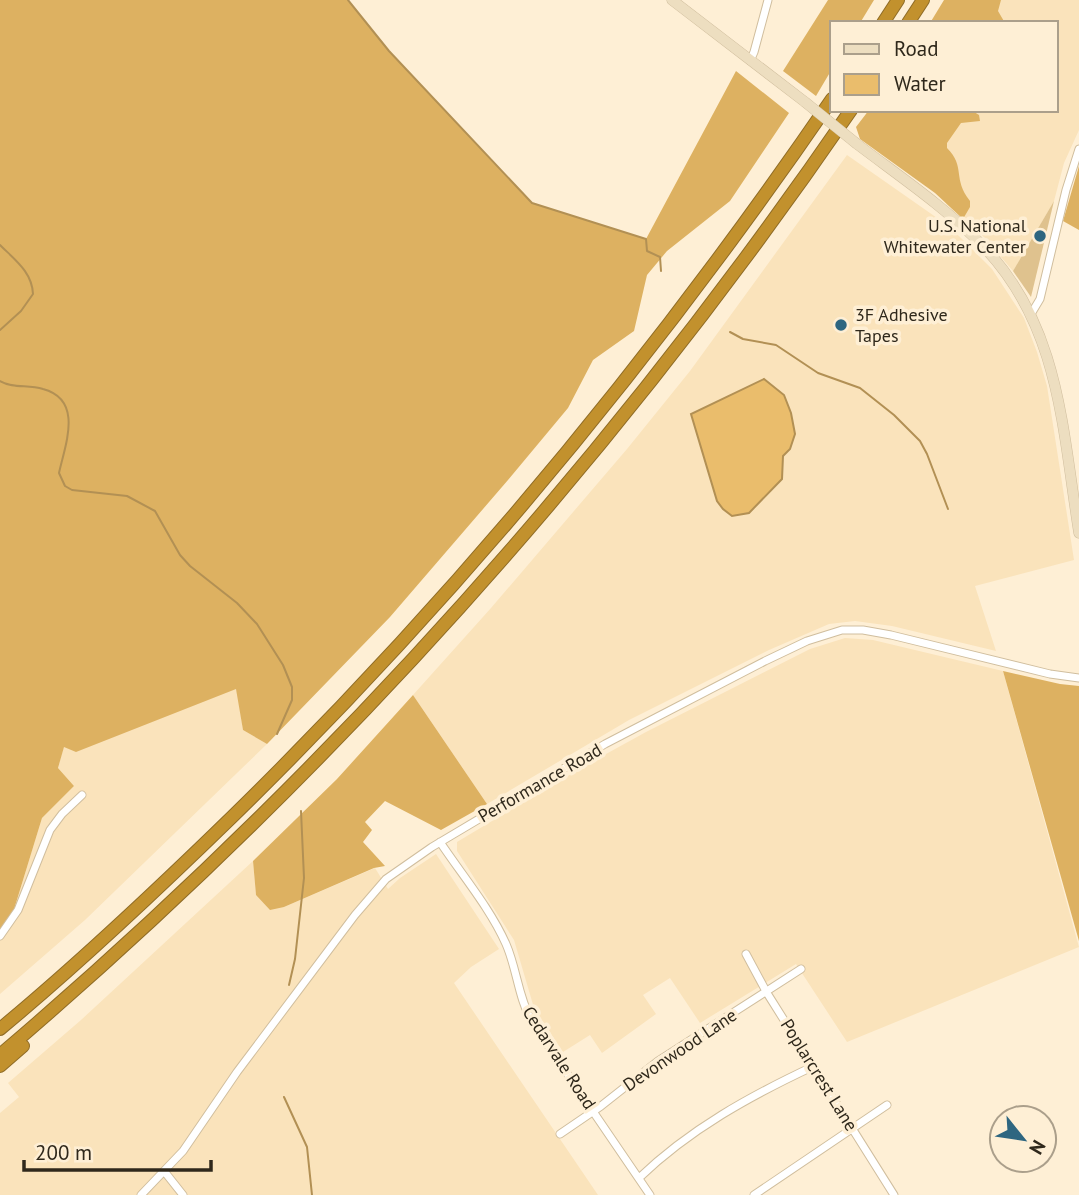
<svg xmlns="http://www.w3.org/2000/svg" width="1079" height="1195" font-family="'PT Sans',sans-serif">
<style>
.built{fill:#fae3bb}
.green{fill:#dfc28e}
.forest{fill:#ddb161}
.water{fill:#eabd6c;stroke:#b29054;stroke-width:2}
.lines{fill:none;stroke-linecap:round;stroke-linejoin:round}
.stream{stroke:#b29054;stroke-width:2}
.street-casing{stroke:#d0be9e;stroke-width:9}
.secondary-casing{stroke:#d0be9e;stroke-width:11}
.highway-casing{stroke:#8f6c27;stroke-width:14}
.street{stroke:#fff;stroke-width:7}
.secondary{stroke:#eddec0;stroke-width:10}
.highway{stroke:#c2912d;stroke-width:12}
.secondary-bridge-casing{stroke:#d0be9e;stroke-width:11;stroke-linecap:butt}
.secondary-bridge{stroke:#eddec0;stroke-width:10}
.poi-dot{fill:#2e6680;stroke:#feefd5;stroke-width:2.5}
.labels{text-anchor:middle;stroke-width:7;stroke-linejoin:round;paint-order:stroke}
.poi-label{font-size:18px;fill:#2f281b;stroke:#feefd5;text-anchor:end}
.street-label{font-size:18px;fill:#2f281b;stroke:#feefd5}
</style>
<rect width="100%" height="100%" fill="#feefd5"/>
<path class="built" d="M986 0H1079V130L1064 163 1054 201 1013 271 982 235 946 204 949 200 913 110H1056V23H971Z
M847 155 940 220 960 237 992 269 1024 318 1037 352 1047 386 1074 560 975 586 996 651 892 626 855 621 829 624 769 650 629 720 487 804 413 695 491 608 627 449 690 371Z
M845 638 873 640 1003 671 1079 947 847 1042 796 964 700 1023 670 978 643 995 656 1014 602 1053 590 1035 563 1052 534 1008 514 940 457 851V842L586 765 646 732 810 649Z
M237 688 243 730 267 744 85 920 0 994V933L12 916 42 818 74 786 58 768 64 746 76 751Z
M436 854 499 949 471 967 454 983 598 1195H0V1113L19 1097 8 1083 81 1020 253 861 256 895 284 907 375 868 388 889 400 878Z"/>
<path class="green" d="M1054 201 1031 297 1013 271Z"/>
<path class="forest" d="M0 0H348L389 51 532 203 646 239 736 71 789 113 730 201 667 251 647 275 634 331 593 360 568 408 508 480 390 617 267 744 243 730 236 689 76 752 64 747 58 768 74 786 42 818 12 916 0 933Z
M828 0H874L860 23H832V69L816 96 783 71Z
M944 0H1001L998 11 1005 23H930Z
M869 110H971L979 115 980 121 961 123 947 143V148C966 167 952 178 970 201V207L963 219 935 193 860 139 856 127Z
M1079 166V230L1063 221Z
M1003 671 1060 684 1079 686V941Z
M413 695 487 804 441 830 385 801 365 822 372 830 363 842 385 866 374 868 284 907 270 910 256 895 253 861 337 779Z"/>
<path class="water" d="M764 379 784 395 791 413 795 434 790 449 783 456 782 479 749 513 732 516 723 509 717 501 691 414Z"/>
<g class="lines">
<path class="stream" d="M348 0 389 51 532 203 646 239 647 251 660 257 661 271
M0 245C15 260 32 272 33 294L21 311 0 330
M730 332 743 339 776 345 818 373 860 388 894 415 920 441 927 454 948 509
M0 381C14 389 28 384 43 389 84 400 65 445 59 473L65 486 72 490 127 496 155 511 180 555 190 566 237 603 257 624 283 665 292 687V700L277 734
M289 985 295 959 304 878 301 811
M284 1097 307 1147 312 1195"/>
<g class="street-casing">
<path id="street" d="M750 61 754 52 768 0
M1031 314 1040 299 1066 190 1079 149
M440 842C462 875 490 908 506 944 517 969 518 997 532 1022L650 1195
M0 936 18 910 50 830 62 814 82 795
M746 954 767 993 894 1195
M560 1134 601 1106 658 1061 801 969
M164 1171 183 1195
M639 1178C690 1129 750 1096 814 1066
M141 1195 183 1151 237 1072 355 915 386 879 432 847 605 744 765 661 807 641 842 630H863L891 635 1050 674 1079 678
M754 1195 887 1105"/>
</g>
<g class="secondary-casing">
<path id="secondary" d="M672 0 805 102
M857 144C899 176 945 207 982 245 1060 325 1062 428 1079 533"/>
</g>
<g class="highway-casing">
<path id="highway" d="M883 23 898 0
M908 23 923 0
M0 1029C81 962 157 890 232 817 456 598 655 357 832 99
M0 1055C324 779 610 461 851 110
M0 1066 23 1046"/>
</g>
<use href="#street" class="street"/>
<use href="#secondary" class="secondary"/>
<use href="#highway" class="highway"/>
<g class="secondary-bridge-casing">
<path id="secondary-bridge" d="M805 102 857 144"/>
</g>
<use href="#secondary-bridge" class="secondary-bridge"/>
</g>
<g class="poi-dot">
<circle cx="1040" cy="236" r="7"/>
<circle cx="841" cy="325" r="7"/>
</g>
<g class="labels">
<g class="poi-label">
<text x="1026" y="232">U.S. National<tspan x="1026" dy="21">Whitewater Center</tspan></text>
<text x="855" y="321" text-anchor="start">3F Adhesive<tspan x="855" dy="21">Tapes</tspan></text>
</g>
<g class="street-label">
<text transform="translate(540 783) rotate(-30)" y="6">Performance Road</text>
<text transform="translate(680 1050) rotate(-34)" y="6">Devonwood Lane</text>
<text transform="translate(559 1058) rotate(57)" y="6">Cedarvale Road</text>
<text transform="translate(819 1075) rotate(58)" y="6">Poplarcrest Lane</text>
</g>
</g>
<rect x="830" y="21" width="228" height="91" fill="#feefd5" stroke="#ab9f8b" stroke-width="2"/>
<rect x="844" y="44" width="35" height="10" fill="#eddec0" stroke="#ab9f8b" stroke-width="2"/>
<text x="894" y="56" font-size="21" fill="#2f281b">Road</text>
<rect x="844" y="74" width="35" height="21" fill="#eabd6c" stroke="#ab9f8b" stroke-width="2"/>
<text x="894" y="91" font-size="21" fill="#2f281b">Water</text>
<g transform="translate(1023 1139) rotate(120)"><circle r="33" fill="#feefd5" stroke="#ab9f8b" stroke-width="2"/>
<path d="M0-5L12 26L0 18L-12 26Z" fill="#2e6680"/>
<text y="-10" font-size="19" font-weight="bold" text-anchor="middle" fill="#2f281b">N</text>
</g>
<path d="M24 1160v10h187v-10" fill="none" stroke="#2f281b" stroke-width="3.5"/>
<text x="35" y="1160" font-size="21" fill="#2f281b" stroke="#feefd5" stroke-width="5" paint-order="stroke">200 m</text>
</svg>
